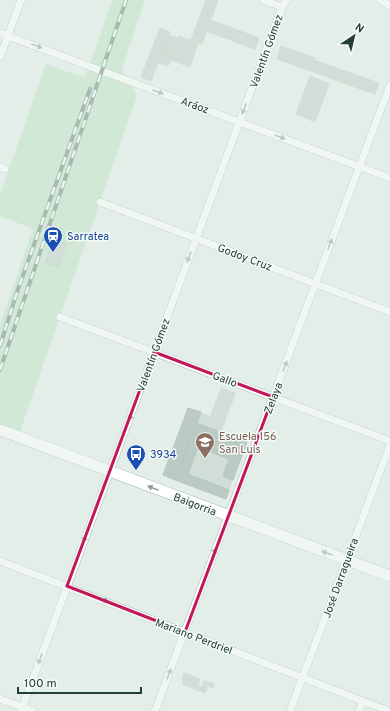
<svg xmlns="http://www.w3.org/2000/svg" width="390" height="711" font-family="Overpass,sans-serif">
<style>
.built{fill:#d1ddd7}
.green{fill:#bbdfc2}
.building{fill:#bbcbc3;stroke:#b5c8be}
.lines{fill:none;stroke-linecap:round;stroke-linejoin:round}
.street-casing{stroke:#a5b6af;stroke-width:8}
.secondary-casing{stroke:#a1baaf;stroke-width:12}
.street{stroke:#fff;stroke-width:7}
.secondary{stroke:#fff;stroke-width:11}
.rail-casing{stroke:#5c7b70;stroke-width:4}
.rail{stroke:#f4faf6;stroke-width:2.5;stroke-dasharray:8;stroke-linecap:butt}
.oneway{fill:#90a09a}
.marked{fill:none;stroke:#c2185b;stroke-width:3;stroke-linejoin:round}
.labels{text-anchor:middle;stroke-width:3;stroke-linejoin:round;paint-order:stroke}
.street-label{font-size:11px;fill:#224035;stroke:#f4faf6}
.transit-label{font-size:11px;fill:#164399;stroke:#f4faf6;text-anchor:start}
.education-label{font-size:11px;fill:#785e54;stroke:#f4faf6;text-anchor:start}
</style>
<rect width="100%" height="100%" fill="#e3eee8"/>
<path class="built" d="M221 387 236 393 221 432 247 442 226 499 163 475 188 408 210 416Z"/>
<path class="green" d="M112 0H145L122 69 137 96 18 437 0 430V325L33 229 0 216V195L46 64 85 78Z"/>
<path class="building" d="M206 0H218L202 44 191 40Z
M211 20 259 38 255 49 206 31Z
M160 28 170 32 151 81 141 77Z
M169 35 178 38 168 66 158 63Z
M179 36 198 43 190 67 171 60Z
M281 46 315 58 311 71 277 59Z
M314 60 350 73 346 84 311 71Z
M350 73 379 83 375 94 346 84Z
M310 76 329 84 315 122 296 114Z
M53 239 67 244 58 268 45 263Z
M188 408 201 412 175 480 163 475Z
M196 423 247 442 233 480 223 476 229 459 198 447 188 474 229 490 226 499 175 480Z
M184 673 200 679 198 685 202 687 204 681 214 684 213 688 208 686 205 693 182 684 184 681 182 680Z"/>
<g class="lines">
<g class="street-casing">
<path id="street" d="M263 0 282 7
M380 0 390 6
M0 33 390 178
M0 57 21 0
M0 167 5 169
M100 202 390 312
M60 317 390 441
M0 561 389 711
M0 699 33 711
M21 711 282 7 287 0
M155 711 390 85
M290 711 390 445
M359 711 363 701"/>
</g>
<g class="secondary-casing">
<path id="secondary" d="M0 430 390 576"/>
</g>
<use href="#street" class="street"/>
<use href="#secondary" class="secondary"/>
<g class="rail-casing">
<path id="rail" d="M0 346 17 292 90 89
M0 370 126 0"/>
</g>
<use href="#rail" class="rail"/>
</g>
<defs><path id="oneway-solid" d="M-6-.8H1V-3.2L6.5 0L1 3.2V.8H-6Z"/></defs>
<g class="oneway">
<use href="#oneway-solid" transform="translate(37 46) rotate(20)"/>
<use href="#oneway-solid" transform="translate(158 92) rotate(20)"/>
<use href="#oneway-solid" transform="translate(244 109) rotate(110)"/>
<use href="#oneway-solid" transform="translate(280 137) rotate(20)"/>
<use href="#oneway-solid" transform="translate(330 244) rotate(-69)"/>
<use href="#oneway-solid" transform="translate(189 257) rotate(110)"/>
<use href="#oneway-solid" transform="translate(285 366) rotate(-69)"/>
<use href="#oneway-solid" transform="translate(131 415) rotate(110)"/>
<use href="#oneway-solid" transform="translate(153 488) rotate(-159)"/>
<use href="#oneway-solid" transform="translate(85 537) rotate(110)"/>
<use href="#oneway-solid" transform="translate(214 553) rotate(-69)"/>
<use href="#oneway-solid" transform="translate(327 553) rotate(-160)"/>
<use href="#oneway-solid" transform="translate(103 600) rotate(21)"/>
<use href="#oneway-solid" transform="translate(40 659) rotate(110)"/>
<use href="#oneway-solid" transform="translate(169 674) rotate(-69)"/>
</g>
<path d="M0 0H390V711H0ZM154 352 273 397 185 632 67 586Z" fill="#e3eee8" fill-opacity=".55" fill-rule="evenodd"/>
<path class="marked" d="M154 352 273 397 185 632 67 586Z"/>
<defs>
<g id="station-pin" transform="scale(1)"><path d="M0 17L-7.5 6A9.5 9.5 0 1 1 7.5 6Z" fill="#1a4fb4" stroke="#f4faf6"/><path d="M-3-6H3Q5-6 5-4V2Q5 4 3 4L4.5 6H3L1.5 4h-3L-3 6H-4.5L-3 4Q-5 4-5 2V-4Q-5-6-3-6ZM-3.5-4v3h7v-3ZM-3.5 1v1.5H-2V1ZM2 1v1.5H3.5V1Z" fill="#fff"/></g>
<g id="school-pin" transform="scale(1)"><path d="M0 17L-7.5 6A9.5 9.5 0 1 1 7.5 6Z" fill="#8d6e63" stroke="#f4faf6"/><path d="M0-5L7-2L0 1L-7-2ZM-4 1L0 2.5L4 1V4Q0 6-4 4Z" fill="#fff"/></g>
<g id="bus-pin" transform="scale(1)"><path d="M0 17L-7.5 6A9.5 9.5 0 1 1 7.5 6Z" fill="#1a4fb4" stroke="#f4faf6"/><path d="M-5-6H5V4H4V6H2V4H-2V6H-4V4H-5ZM-3.5-4V0h7V-4ZM-3.5 1.2v1.5H-2V1.2ZM2 1.2v1.5H3.5V1.2Z" fill="#fff"/></g>
</defs>
<g fill-rule="evenodd">
<use href="#station-pin" x="53" y="236"/>
<use href="#school-pin" x="205" y="442"/>
<use href="#bus-pin" x="136" y="454"/>
</g>
<g class="labels">
<g class="street-label">
<text transform="translate(266 51) rotate(-70)" y="4">Valentín Gómez</text>
<text transform="translate(195 105) rotate(20)" y="4">Aráoz</text>
<text transform="translate(245 257) rotate(21)" y="4">Godoy Cruz</text>
<text transform="translate(153 355) rotate(-70)" y="4">Valentín Gómez</text>
<text transform="translate(225 379) rotate(21)" y="4">Gallo</text>
<text transform="translate(273 398) rotate(-69)" y="4">Zelaya</text>
<text transform="translate(195 504) rotate(21)" y="4">Baigorria</text>
<text transform="translate(340 578) rotate(-70)" y="4">José Darragueira</text>
<text transform="translate(194 636) rotate(21)" y="4">Mariano Perdriel</text>
</g>
<g class="transit-label">
<text x="67" y="240">Sarratea</text>
<text x="150" y="458">3934</text>
</g>
<g class="education-label">
<text x="219" y="440">Escuela 156<tspan x="219" dy="13">San Luis</tspan></text>
</g>
</g>
<g transform="translate(354 36) rotate(35)" stroke="#f4faf6" stroke-width="3" paint-order="stroke">
<path d="M0-3L7 15L0 10L-7 15Z" fill="#224035"/>
<text y="-6" font-size="11" font-weight="bold" text-anchor="middle" fill="#224035">N</text>
</g>
<path d="M18 687v6h123v-6" fill="none" stroke="#224035" stroke-width="2"/>
<text x="24" y="687" font-size="12" fill="#224035" stroke="#f4faf6" stroke-width="3" paint-order="stroke">100 m</text>
</svg>
